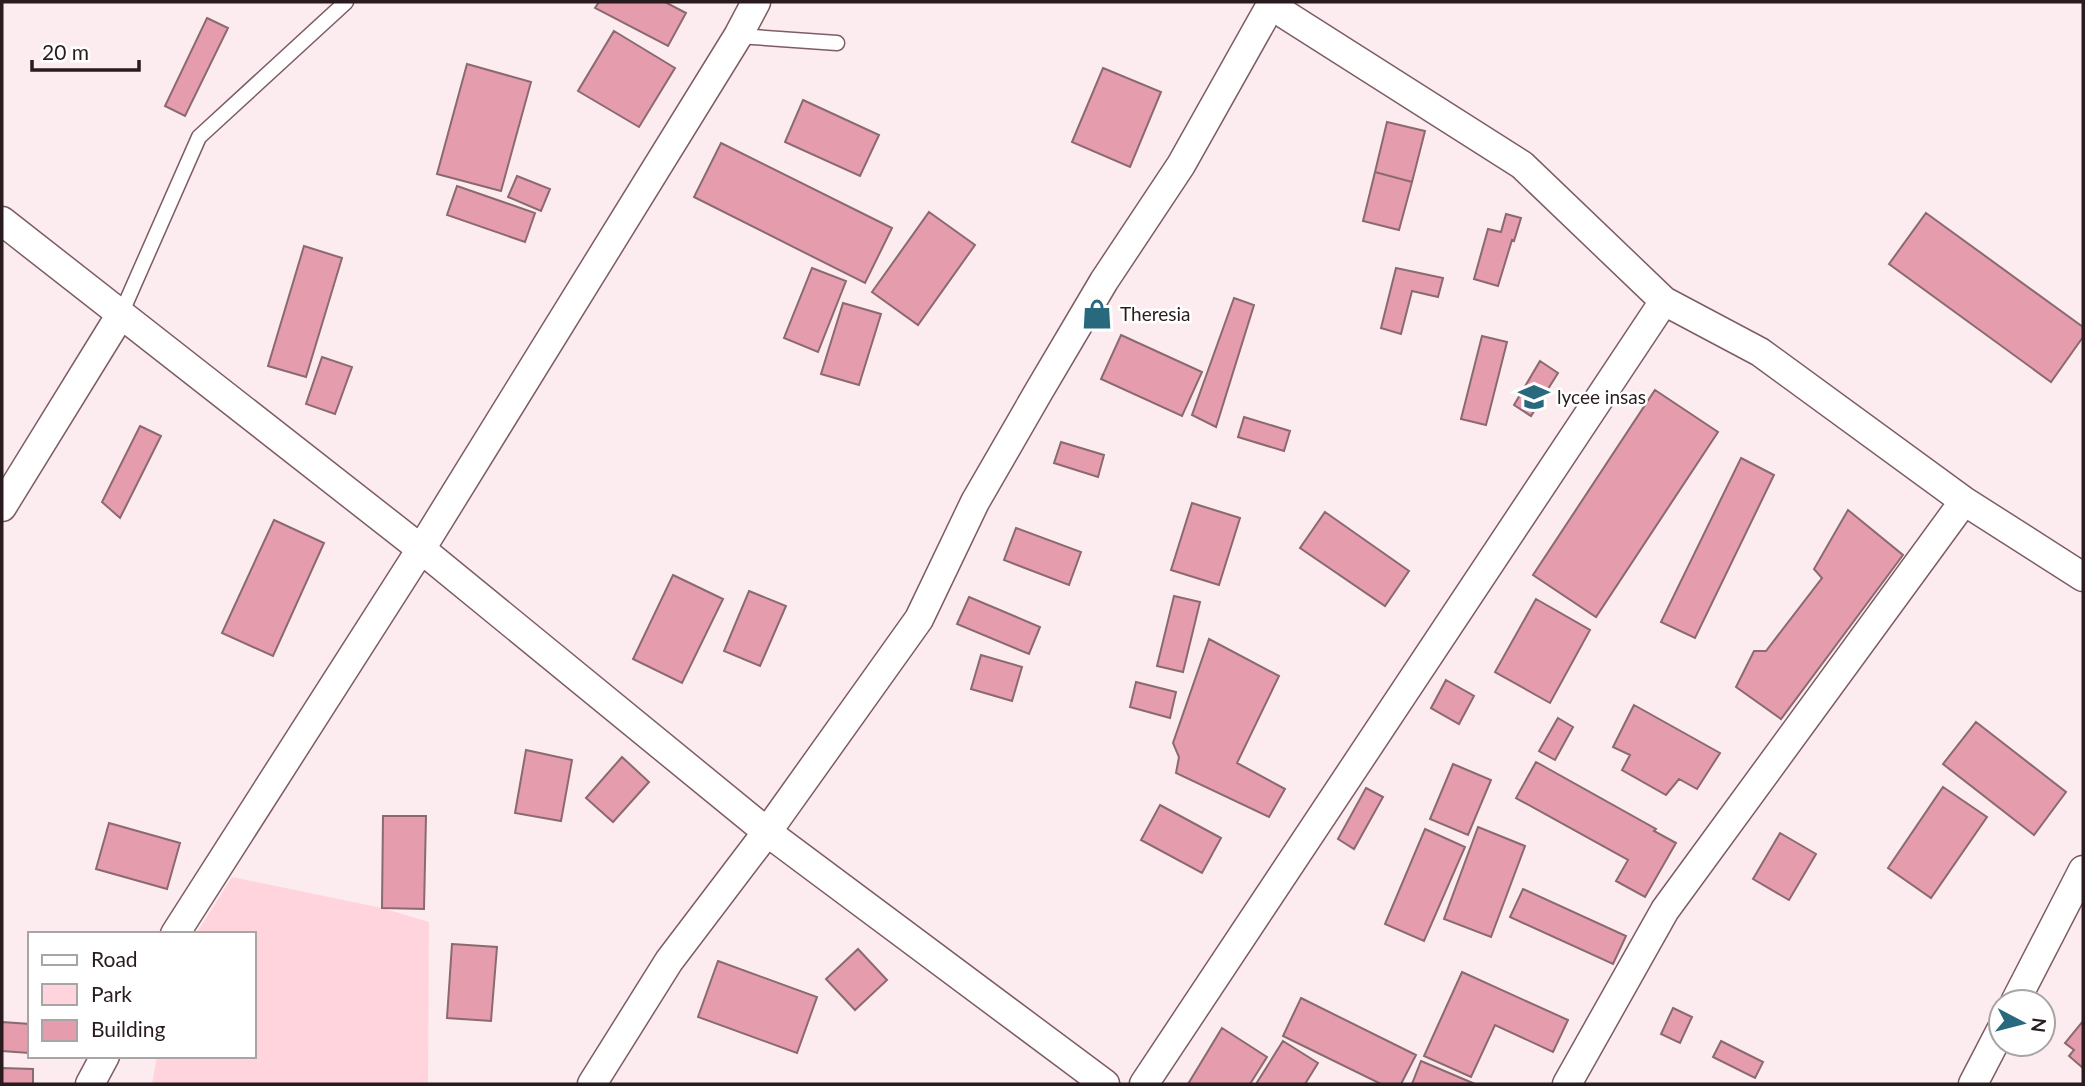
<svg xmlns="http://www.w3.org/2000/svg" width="2085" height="1086" font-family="Lato,sans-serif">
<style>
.green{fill:#ffd4dd}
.building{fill:#e59cad;stroke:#8b6971;stroke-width:2}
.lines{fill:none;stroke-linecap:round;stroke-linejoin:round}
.service-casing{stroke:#7d5c63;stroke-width:17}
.minor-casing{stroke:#7d5c63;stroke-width:31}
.service{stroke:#fff;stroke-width:14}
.minor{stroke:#fff;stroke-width:28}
.labels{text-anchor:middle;stroke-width:5;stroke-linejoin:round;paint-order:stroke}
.poi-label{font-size:19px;fill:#291b1e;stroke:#fff;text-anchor:start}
</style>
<rect width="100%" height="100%" fill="#fcecef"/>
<path class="green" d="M232 877 382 908 429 922 428 1084H152L157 1056H254V934H196Z"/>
<path class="building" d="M599 2H665L686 13 668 46 595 8Z
M207 18 228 28 185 116 165 106Z
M614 31 675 68 639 127 578 91Z
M467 64 531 82 501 191 437 174Z
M1103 68 1161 92 1130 167 1072 142Z
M803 100 879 135 860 176 785 142Z
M1387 122 1425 131 1412 182 1375 172Z
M721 143 892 228 865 283 694 197Z
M1375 172 1412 182 1399 230 1363 221Z
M517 176 550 189 541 211 508 197Z
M457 186 535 213 525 242 447 215Z
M929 212 975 245 918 325 872 292Z
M1926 213 2083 327V337L2051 382 1889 264Z
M1506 214 1521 218 1514 241 1512 240 1498 286 1474 279 1488 229 1501 232Z
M304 246 342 258 306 377 268 366Z
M812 268 846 281 818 352 784 338Z
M1396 268 1443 278 1438 297 1412 291 1401 334 1381 328Z
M1234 298 1254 305 1216 427 1192 415Z
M843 303 881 314 859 385 821 374Z
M1121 335 1202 372 1182 416 1101 379Z
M1482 336 1507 342 1486 425 1461 419Z
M322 357 352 367 335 414 306 404Z
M1540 361 1558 373 1531 416 1514 405Z
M1655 390 1718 432 1596 617 1533 575Z
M1244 417 1290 431 1284 451 1238 437Z
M140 426 161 436 120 518 102 502Z
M1061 442 1104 455 1098 477 1054 463Z
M1741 458 1774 475 1695 638 1661 622Z
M1192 503 1240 518 1219 585 1171 570Z
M1848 510 1903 555 1781 719 1736 687 1754 651H1766L1822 578 1814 569Z
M1325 512 1409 571 1385 606 1300 548Z
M274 520 324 543 273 656 222 633Z
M1016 528 1081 552 1069 585 1004 560Z
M673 575 723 599 682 683 633 659Z
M749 591 786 606 760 666 724 651Z
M1174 596 1200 602 1183 672 1157 666Z
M969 597 1040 627 1029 654 957 624Z
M1536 599 1590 630 1550 703 1495 672Z
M1209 639 1279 676 1237 763 1285 789 1269 817 1176 773 1179 757 1173 743Z
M981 655 1022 667 1012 701 971 689Z
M1446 680 1474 696 1459 724 1431 708Z
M1136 682 1176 692 1170 718 1130 707Z
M1634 705 1720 753 1697 789 1679 779 1666 795 1622 770 1630 755 1613 747Z
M1558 718 1573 727 1555 760 1539 751Z
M1976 722 2066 792 2034 835 1943 764Z
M526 750 572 760 561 821 515 813Z
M622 757 649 782 613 822 586 798Z
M1536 762 1656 829 1654 831 1676 843 1645 897 1616 881 1628 860 1516 798Z
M1453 764 1491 780 1468 835 1430 819Z
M1943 787 1987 817 1931 898 1888 868Z
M1366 788 1383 797 1354 849 1338 839Z
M1160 805 1221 838 1202 873 1141 840Z
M383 816H426L424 909 382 908Z
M109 823 180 843 167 889 96 869Z
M1478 827 1525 846 1491 937 1444 919Z
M1425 829 1465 847 1424 941 1385 924Z
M1780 833 1816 854 1789 900 1753 879Z
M1523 889 1626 936 1613 964 1510 917Z
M452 944 497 947 491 1021 447 1018Z
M858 949 887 980 855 1010 826 979Z
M718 961 817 997 797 1053 698 1017Z
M1462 972 1568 1020 1553 1052 1495 1025 1471 1077 1424 1056Z
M1301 998 1416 1055 1401 1084H1381L1283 1036Z
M1673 1008 1692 1017 1680 1043 1661 1034Z
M2083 1021V1068L2069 1056 2074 1050 2065 1043Z
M2 1022 30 1024 29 1053 2 1051Z
M1222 1028 1267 1057 1250 1084H1188Z
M1283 1041 1318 1063 1305 1084H1256Z
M1721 1041 1763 1062 1755 1078 1713 1057Z
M1421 1061 1475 1084H1412Z
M2 1068 33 1069V1084H2Z"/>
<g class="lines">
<g class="service-casing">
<path id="service" d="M738 36 837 43
M121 314 199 137 346 2"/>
</g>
<g class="minor-casing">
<path id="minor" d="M1271 2 1286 15 1522 165 1664 301 1760 352 1964 501 2083 577
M2 221 421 549 767 832 1105 1084
M2 507 121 314
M175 934 421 549 738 36 756 2
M2015 1002 2083 870
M90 1084 105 1056
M592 1084 669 961 767 832 919 619 975 502 1039 391 1104 281 1181 165 1272 3
M1144 1084 1664 301
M1567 1084 1665 910 1964 501
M1973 1084 2001 1030"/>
</g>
<use href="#service" class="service"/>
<use href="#minor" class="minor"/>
</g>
<defs>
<g id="shop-bare" transform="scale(2.415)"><path d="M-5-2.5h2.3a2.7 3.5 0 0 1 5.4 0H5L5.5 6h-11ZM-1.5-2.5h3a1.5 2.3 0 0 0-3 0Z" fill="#28697d" stroke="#fff" stroke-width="2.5" paint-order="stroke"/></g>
<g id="school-bare" transform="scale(2.415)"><path d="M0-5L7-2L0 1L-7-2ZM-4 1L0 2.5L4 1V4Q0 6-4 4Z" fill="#28697d" stroke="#fff" stroke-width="2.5" paint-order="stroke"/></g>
</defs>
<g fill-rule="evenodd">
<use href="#shop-bare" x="1097" y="314"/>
<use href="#school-bare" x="1534" y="397"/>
</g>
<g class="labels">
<g class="poi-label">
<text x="1120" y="321">Theresia</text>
<text x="1557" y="404">lycee insas</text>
</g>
</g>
<rect width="2085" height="1086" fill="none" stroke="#291b1e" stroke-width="7"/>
<rect x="28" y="932" width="228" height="126" fill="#ffffff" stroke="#a9a4a5" stroke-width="2"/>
<rect x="42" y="955" width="35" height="10" fill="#ffffff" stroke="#a9a4a5" stroke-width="2"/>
<text x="91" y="967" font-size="21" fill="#291b1e">Road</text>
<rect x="42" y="984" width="35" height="21" fill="#ffd4dd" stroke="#a9a4a5" stroke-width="2"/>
<text x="91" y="1002" font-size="21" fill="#291b1e">Park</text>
<rect x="42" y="1020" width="35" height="21" fill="#e59cad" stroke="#a9a4a5" stroke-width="2"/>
<text x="91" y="1037" font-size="21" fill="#291b1e">Building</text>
<g transform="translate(2022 1023) rotate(97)"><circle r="33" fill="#ffffff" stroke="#a9a4a5" stroke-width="2"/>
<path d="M0-5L12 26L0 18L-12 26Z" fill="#28697d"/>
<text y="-10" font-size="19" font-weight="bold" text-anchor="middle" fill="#291b1e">N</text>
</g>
<path d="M32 60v10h107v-10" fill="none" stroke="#291b1e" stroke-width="3.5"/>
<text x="42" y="60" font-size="21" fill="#291b1e" stroke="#ffffff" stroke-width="5" paint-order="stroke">20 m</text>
</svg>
